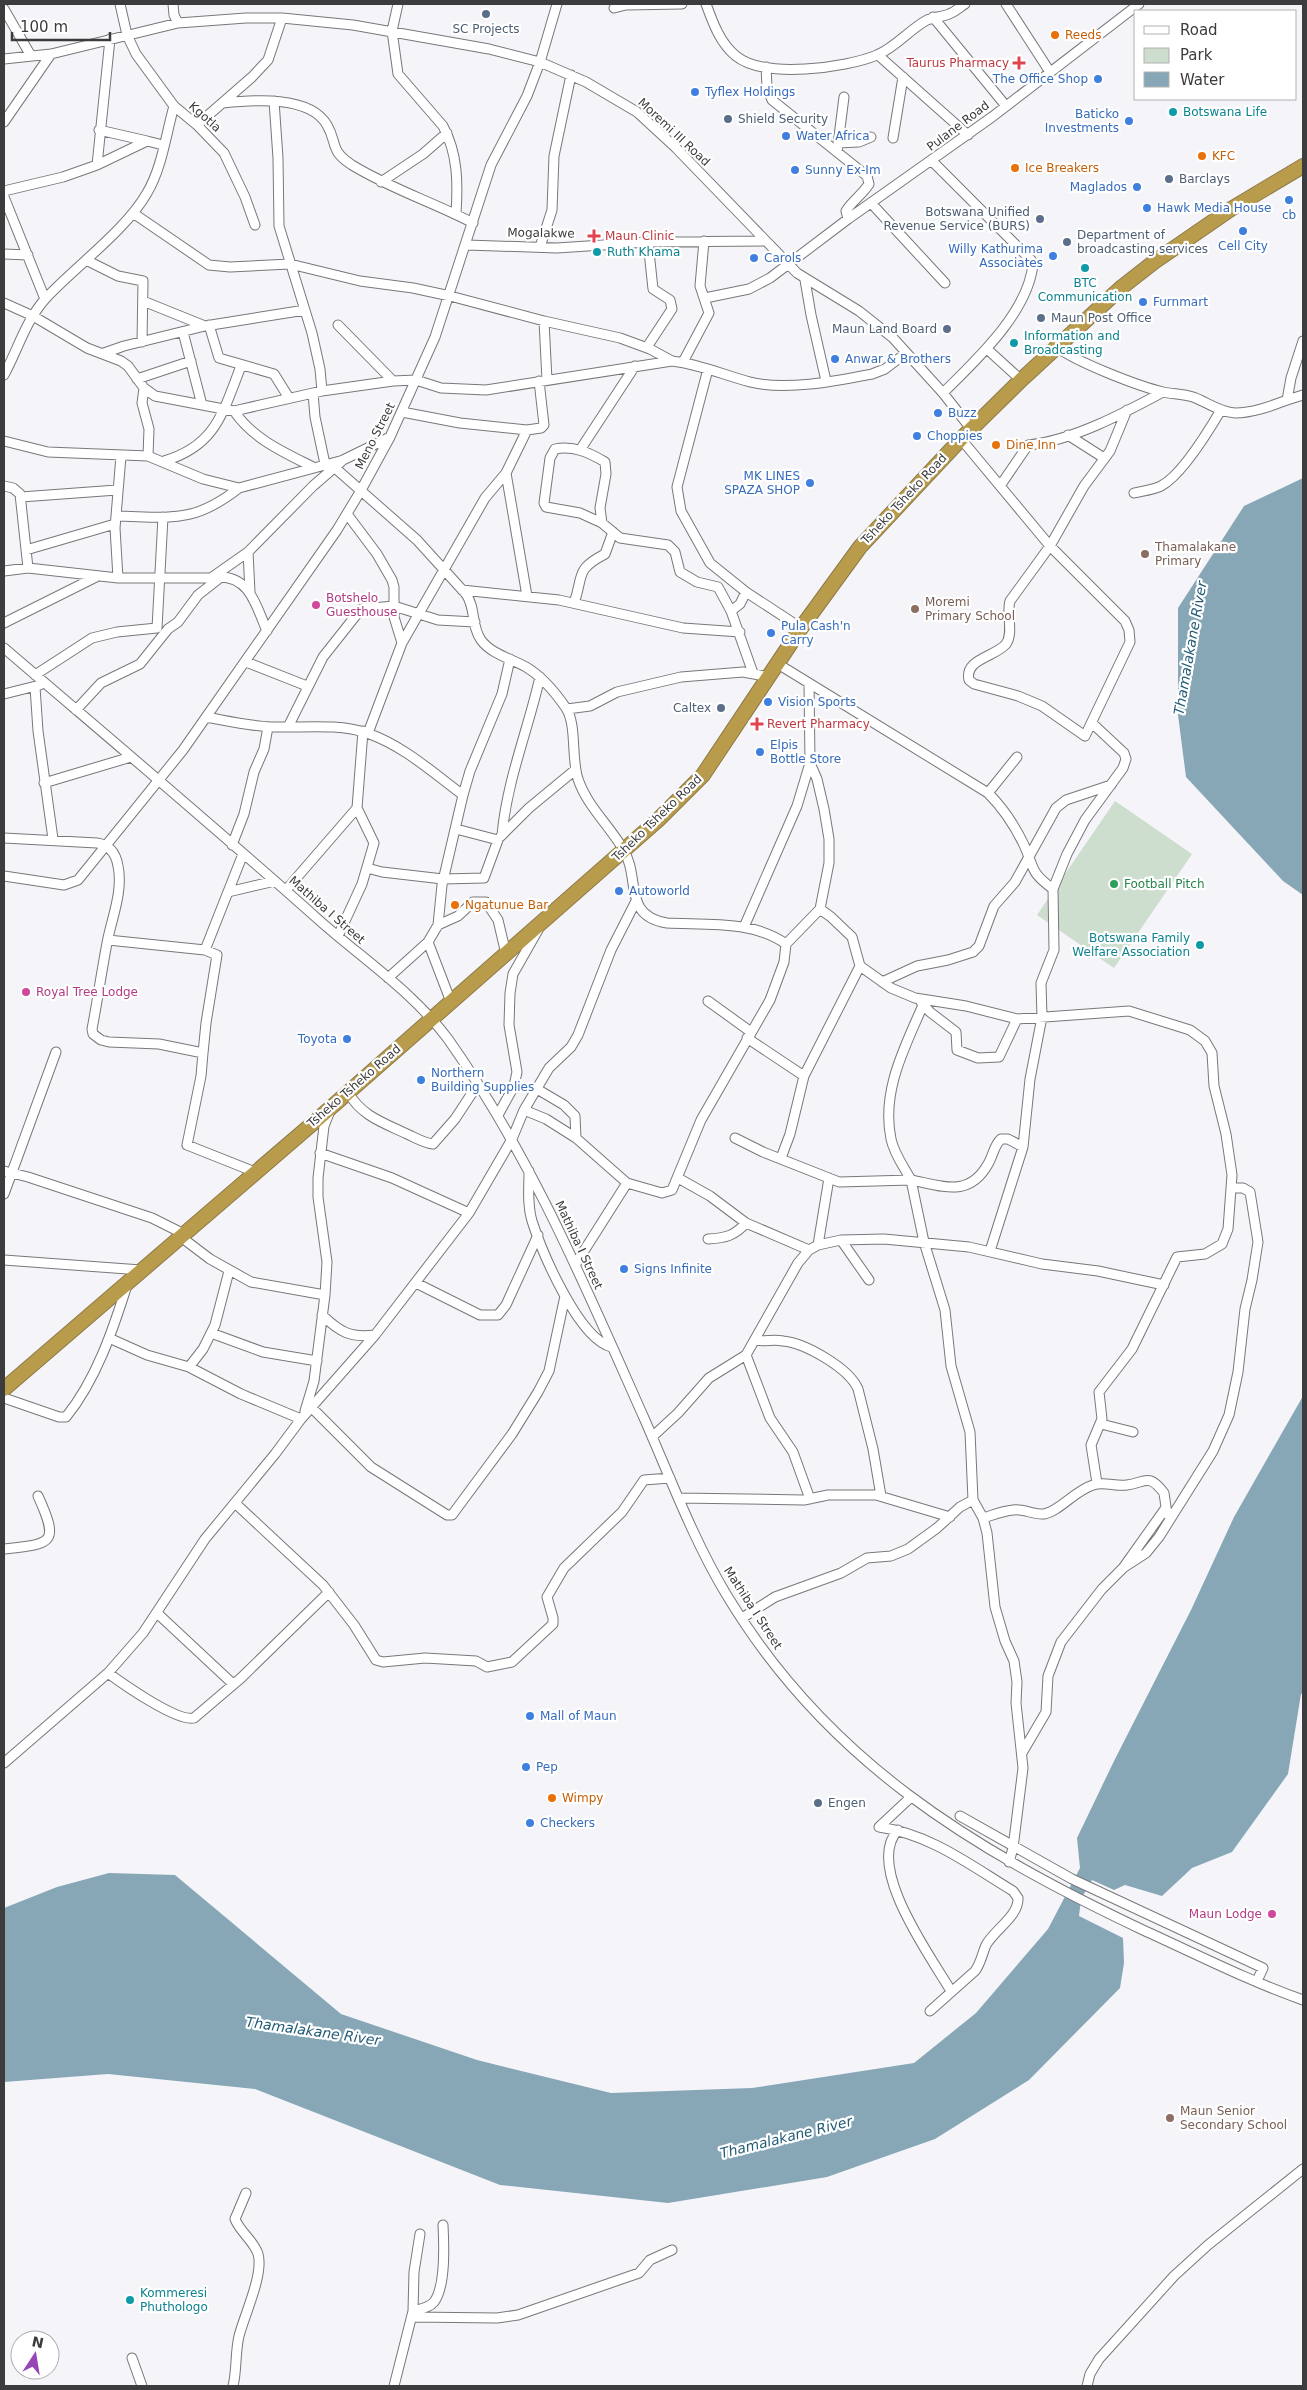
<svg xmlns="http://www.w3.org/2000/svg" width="1307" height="2390" font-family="'DejaVu Sans',sans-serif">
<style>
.green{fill:#cdddce}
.water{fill:#87a7b7}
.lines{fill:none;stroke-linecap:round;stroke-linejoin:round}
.minor-casing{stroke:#78787b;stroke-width:11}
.highway-casing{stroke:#8d7a47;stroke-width:16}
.minor{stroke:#fff;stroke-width:9}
.highway{stroke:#b99b4c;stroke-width:14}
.service-dot{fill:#5c6f8a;stroke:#fff;stroke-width:2}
.food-dot{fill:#e8710a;stroke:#fff;stroke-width:2}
.health-dot{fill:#e0444e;stroke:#fff;stroke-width:2}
.shop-dot{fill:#3f7fe0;stroke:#fff;stroke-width:2}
.culture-dot{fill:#0f9aa8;stroke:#fff;stroke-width:2}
.education-dot{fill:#8d6e63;stroke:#fff;stroke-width:2}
.hotel-dot{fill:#d1479c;stroke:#fff;stroke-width:2}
.leisure-dot{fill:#2e9e5b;stroke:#fff;stroke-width:2}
.labels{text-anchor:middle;stroke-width:4.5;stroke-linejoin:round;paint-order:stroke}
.service-label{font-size:12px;fill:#4e5e75;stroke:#fff;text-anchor:start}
.food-label{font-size:12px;fill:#c56008;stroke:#fff;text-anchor:start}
.health-label{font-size:12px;fill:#be3a42;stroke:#fff;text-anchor:start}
.shop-label{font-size:12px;fill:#366cbe;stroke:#fff;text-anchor:start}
.culture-label{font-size:12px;fill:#0d838f;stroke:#fff;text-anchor:start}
.street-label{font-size:12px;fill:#3c3c3e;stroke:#fff}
.education-label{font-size:12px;fill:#785e54;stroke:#fff;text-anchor:start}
.hotel-label{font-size:12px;fill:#b23c85;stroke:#fff;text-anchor:start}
.leisure-label{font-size:12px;fill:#27864d;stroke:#fff;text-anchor:start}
.water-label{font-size:14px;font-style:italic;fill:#235c76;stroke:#fff}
</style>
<rect width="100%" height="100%" fill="#f5f5f9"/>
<path class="green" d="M1115 801 1192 854 1114 968 1037 915Z"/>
<path class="water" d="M1303 478V895L1283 881 1186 777 1178 715V608L1244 506Z
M1303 1396V1693L1301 1694 1288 1774 1232 1852 1192 1868 1162 1896 1125 1885 1114 1890 1092 1880 1081 1899 1079 1916 1123 1938 1124 1963 1120 1988 1029 2080 935 2139 827 2177 668 2203 500 2185 255 2089 108 2074 4 2082V1908L57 1887 109 1873 175 1875 341 2014 477 2060 611 2093 752 2088 914 2063 976 2013 1048 1929 1080 1868 1077 1838 1115 1759 1191 1610 1234 1517Z"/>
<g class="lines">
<g class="minor-casing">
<path id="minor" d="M120 4 127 35 136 54 174 106 197 125 224 153 245 197 255 225
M173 4 174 15 178 23
M398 4 392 31 398 74 443 126C458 154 458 183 456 214
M706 4C713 23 720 43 736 56 764 79 846 68 877 55 895 48 910 29 927 20 934 17 942 17 949 14 955 12 960 7 965 4
M1006 4 1050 72
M614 8 626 5 682 4
M4 9 31 56
M933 17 1006 106
M878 55 968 135
M4 59 51 54 178 23 246 18H282L353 25 489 49 540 62 586 82 637 112 676 148 797 273 859 311 893 338 943 393 972 430
M766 67 767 87 772 100 867 176 869 184C862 195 852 201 846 211L848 219
M274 101 278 158 279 226 312 333 320 369 322 391
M223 103C252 100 310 95 327 125 338 144 329 150 352 165 391 189 433 202 473 223
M4 122 51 54
M197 125 252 77 268 60 282 18
M99 130 147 141
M893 138 903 77
M838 143 859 142 871 137
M837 152 844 97
M932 161 1031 260 1033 264C1028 313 976 360 943 393
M97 165 110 39
M381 182 423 154 447 133
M4 191 63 177 97 165 147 141 163 145
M4 197 45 299
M871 203 945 283
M133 213 209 265 230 267 290 264 360 281 413 288 450 296 544 321 620 338 650 349 672 361
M467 245 557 248 648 242 765 241
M540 247 552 210 554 156 571 75
M4 254 28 255
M86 260 118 276 143 281 142 342
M805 280 811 315 826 381
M705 298 749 289 770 278 848 219 992 117 1139 4
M143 301 205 326
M4 303 33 316 87 348 121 361 128 366 144 388 155 396 234 411 322 391 393 381 416 380 441 388 486 390 672 361C699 364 724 375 750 382 786 391 836 381 872 374L885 369 906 353
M544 321 547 380
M209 325 219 358 274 374 289 398
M338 325 393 381
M183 332 202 405
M647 347 672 309 670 300 653 289 648 242
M1057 347C1076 362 1138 386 1163 392 1172 394 1183 394 1193 397 1207 402 1219 412 1235 413 1253 413 1271 406 1287 400L1291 378 1303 341
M987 349 1021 380
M104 353 124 346 205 326 305 310
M683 362 709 313 700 286 704 241
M708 369 677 487 681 511 710 563 746 592 801 628
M4 375C18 349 26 320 46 298 76 266 126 230 147 193 162 168 166 134 174 106
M137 379 191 361
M144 388 142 403 149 429 148 456
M313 393 315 417 325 464
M1287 400 1303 395
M234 411C253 439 283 452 313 467
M402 412 460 423 527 430 541 428 544 425 539 381
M1068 435 1104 458
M961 439 1050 546 1125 621 1129 630 1130 642 1085 736 1042 706 1018 696 974 684 969 680C964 659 995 657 1006 644 1014 633 1006 613 1010 601L1050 546 1084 486 1110 451 1127 410
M4 441 48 452 148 456 203 479 239 488 340 461
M580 450 635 366
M164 461C216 446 223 412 241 366
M334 467 417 540 466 594C476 608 471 626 481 640 491 654 512 659 526 667 543 677 555 692 566 708 577 725 571 758 578 779 587 806 609 825 623 849 641 878 622 916 667 923 705 925 753 920 786 944
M506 473 527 596
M4 486 13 488 20 494 28 568
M1000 486 1028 445C1072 441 1124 413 1163 392
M1134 493C1142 491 1153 490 1161 486 1182 475 1208 432 1221 410
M21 497 117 490
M347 514 377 554 392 580 394 587V617L402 643
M116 516C171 517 193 524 239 488
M602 523 600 508 606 474 605 462C590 453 573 445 555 449L550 458 544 503 546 507 580 513 602 523 620 538 668 545 675 552 680 572 697 582 718 587 731 611 740 604 746 592
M26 550 115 524
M248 552 250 592
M4 571 28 568 118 578H211L248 552 313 486 343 460 390 437
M217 577C250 575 256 606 267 631
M118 578 115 528 121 456
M462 590 559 600 683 628 740 632
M574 603C584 576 574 570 605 554L613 532
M731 611 753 673
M4 623 96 577
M4 648C109 738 216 828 320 921 363 959 414 993 448 1039 531 1156 586 1288 644 1418 670 1477 693 1539 726 1594 826 1761 972 1849 1143 1930 1196 1954 1249 1981 1303 2000
M246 662 307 686
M778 664 988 793C1003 808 1015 826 1024 845 1035 869 1029 871 1053 889
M35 675 92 638 117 632 157 628 163 517
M35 687 38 731 53 839
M4 694 40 685
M567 709 590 706 617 692 681 677 743 672 770 677
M76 710 101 683 140 664 168 629 178 622 198 595 221 577
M206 717C228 721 250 726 271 727 301 728 338 723 367 733 404 746 432 772 463 795L442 885 438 925 428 942 388 978
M288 727 323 657 361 609 394 606 438 620 475 622
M368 733 402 643 485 498 506 473 527 430
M44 783 131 757
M988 793 1017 757
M463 795 470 771 502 694 510 659
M502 835C507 780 528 730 540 677
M501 836 529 808 575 770
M4 838 97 843C110 845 116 854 118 866 123 890 113 915 108 938 102 968 98 998 92 1029L93 1034 101 1040 109 1042 159 1044 203 1053 201 1076 187 1145 255 1172
M232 845 244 814 254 772 264 749 268 727
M367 868 382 872 443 879 484 878 498 840 456 829
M4 876 64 885 78 880 183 750 337 530 360 492 390 437 435 337 491 165 527 96 540 62 557 4
M286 890 357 808
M228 892 275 881
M820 909 831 917 852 937 860 966 891 988 915 998 966 1006 1017 1019 1129 1011 1190 1030 1205 1041 1212 1053 1214 1086 1226 1134 1232 1175 1228 1229 1222 1244 1205 1254 1177 1257 1132 1349 1099 1392 1102 1419 1091 1445 1097 1483
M438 925 458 916 473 902H486L498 920 506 954
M744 927 797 806 810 763 809 683
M338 936 362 884 374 843 357 808 363 731
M108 940 205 950 217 955 206 1023 203 1053
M428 942 451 1002
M205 950 243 854
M882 982 917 966 948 960 973 952 979 946 994 906 1015 882 1056 808 1066 800 1111 785
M708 1001 751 1032
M921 1002 930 1012 956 1032 957 1050 978 1058 999 1057 1017 1019
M923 1005C905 1047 881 1091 891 1139 894 1154 904 1167 911 1180 943 1186 969 1198 988 1164 993 1156 994 1145 1001 1139H1008L1023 1147
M747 1038 804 1076
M537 1089 564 1105 575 1116 576 1138
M348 1092C361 1116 384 1123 407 1134 416 1138 424 1143 433 1144L455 1119 478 1084
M524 1110 546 1119 576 1138 627 1183 662 1193 672 1190 701 1120 770 1000 784 962 786 944 820 909 829 863V839L824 809 817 779 810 763
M498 1115 514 1086 517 1072 509 1025 510 993 513 974 538 930
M735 1138 763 1152 839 1182 911 1180 924 1242 945 1310 951 1366 970 1432 973 1500 983 1518 987 1533 995 1607 1005 1641 1014 1661 1017 1682 1016 1703 1023 1768 1013 1848 1009 1862
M320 1153 392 1178 469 1213
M781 1158 790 1134 804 1076 860 966
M4 1171 28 1177 152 1218 184 1234
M529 1171C529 1188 527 1205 532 1221 542 1252 579 1340 612 1347
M678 1178 710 1196 746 1223 809 1250
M4 1194 56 1052
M181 1237 210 1259 251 1282 325 1295
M708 1239C726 1238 734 1236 746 1223
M841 1240 869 1280
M818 1245 829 1178
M990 1251 1023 1147 1030 1079 1042 1017 1041 983 1054 950 1053 889 1067 854 1085 820 1123 768 1126 759 1124 753 1093 724
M4 1260 141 1270
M575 1265 627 1183
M416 1283 480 1315H498L506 1305 538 1235
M322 1315C340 1332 350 1338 375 1335
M211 1333 263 1352 317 1361
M109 1338 147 1355 189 1367 203 1349 215 1325 229 1271
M755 1340C765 1342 773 1339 783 1341 805 1343 849 1368 858 1389L873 1449 881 1496
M746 1355 770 1418 793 1452 810 1499
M189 1367 241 1394 301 1419
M4 1398 59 1417H66C96 1380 113 1330 127 1285
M311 1407 371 1467 447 1515H452L512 1434 538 1392 549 1371 565 1296
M305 1411 314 1381 325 1295 327 1262 318 1197V1178L324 1126 330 1111
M1101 1424 1133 1432
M652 1437 678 1413 709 1378 746 1355 798 1263 809 1250 818 1245 841 1240 884 1239 969 1247 1042 1264 1098 1271 1164 1285
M679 1498 804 1500 828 1495H876L950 1517
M236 1504 323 1585 354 1625 376 1660 383 1662 425 1658 476 1661 487 1667 512 1662 553 1624V1618L547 1597 564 1568 622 1512 644 1480 670 1478
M983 1518C993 1515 1003 1511 1013 1510 1023 1508 1033 1515 1044 1514 1060 1511 1074 1491 1093 1485 1104 1481 1116 1487 1127 1485 1145 1483 1148 1472 1164 1493L1167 1514
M4 1549C52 1544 60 1544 38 1496
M1123 1568 1146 1553 1159 1537 1213 1451 1229 1415 1238 1372 1245 1309 1252 1280 1258 1242 1250 1192 1243 1188H1231
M157 1613 233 1684
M742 1618 775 1597 841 1573 867 1558 891 1556 908 1549 937 1528 960 1507 973 1500
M108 1673C123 1684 177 1722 194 1718L241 1678 329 1592
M1022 1753 1046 1712 1048 1676 1061 1642 1102 1589 1123 1568 1165 1509
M4 1763 108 1673 143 1633 205 1539 275 1454 301 1419 375 1335 469 1213 512 1139 524 1110 549 1068 571 1047 578 1035 611 950 636 901
M960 1816 1072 1879 1263 1968 1257 1981
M879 1827C930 1834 970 1865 1013 1891L1018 1898C1019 1916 994 1930 986 1945 982 1954 981 1963 975 1971L930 2011
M879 1827 910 1798
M898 1830C864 1866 931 1957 951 1991
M413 2311C420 2309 429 2308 434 2302 446 2286 444 2244 443 2225
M412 2317 497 2318 518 2315 639 2273 650 2260 672 2250
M132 2358 142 2386
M233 2386C237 2370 235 2353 239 2336 244 2316 264 2274 258 2254 254 2241 240 2232 235 2219L246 2193
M394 2386 413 2311 414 2272 420 2234
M1087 2386 1090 2374 1099 2359 1174 2276 1208 2245 1303 2169"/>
</g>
<g class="highway-casing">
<path id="highway" d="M4 1389 319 1118 658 820 703 775 801 628 860 547 961 439 1021 380 1122 287 1154 262 1231 209 1303 166"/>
</g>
<use href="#minor" class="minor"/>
<use href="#highway" class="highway"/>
</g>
<g class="service-dot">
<circle cx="486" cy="14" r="5"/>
<circle cx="728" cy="119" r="5"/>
<circle cx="1169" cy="179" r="5"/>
<circle cx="1040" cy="219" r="5"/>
<circle cx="1067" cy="242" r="5"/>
<circle cx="1041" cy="318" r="5"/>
<circle cx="947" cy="329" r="5"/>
<circle cx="721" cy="708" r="5"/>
<circle cx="818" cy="1803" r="5"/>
</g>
<g class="food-dot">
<circle cx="1055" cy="35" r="5"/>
<circle cx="1202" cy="156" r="5"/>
<circle cx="1015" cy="168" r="5"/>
<circle cx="996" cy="445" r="5"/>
<circle cx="455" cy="905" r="5"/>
<circle cx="552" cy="1798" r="5"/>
</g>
<g class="health-dot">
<path d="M1016.5 55.5h5v5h5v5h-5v5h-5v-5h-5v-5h5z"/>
<path d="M591.5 228.5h5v5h5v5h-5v5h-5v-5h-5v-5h5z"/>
<path d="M754.5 716.5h5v5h5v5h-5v5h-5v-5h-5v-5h5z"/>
</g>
<g class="shop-dot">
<circle cx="1098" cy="79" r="5"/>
<circle cx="695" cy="92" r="5"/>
<circle cx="1129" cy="121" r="5"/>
<circle cx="786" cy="136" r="5"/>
<circle cx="795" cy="170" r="5"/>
<circle cx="1137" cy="187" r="5"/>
<circle cx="1289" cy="200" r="5"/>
<circle cx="1147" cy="208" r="5"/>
<circle cx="1243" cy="231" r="5"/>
<circle cx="1053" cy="256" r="5"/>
<circle cx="754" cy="258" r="5"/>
<circle cx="1143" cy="302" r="5"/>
<circle cx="835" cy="359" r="5"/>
<circle cx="938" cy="413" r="5"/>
<circle cx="917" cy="436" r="5"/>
<circle cx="810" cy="483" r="5"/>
<circle cx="771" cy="633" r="5"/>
<circle cx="768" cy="702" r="5"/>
<circle cx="760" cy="752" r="5"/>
<circle cx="619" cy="891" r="5"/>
<circle cx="347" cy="1039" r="5"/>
<circle cx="421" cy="1080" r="5"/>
<circle cx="624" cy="1269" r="5"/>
<circle cx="530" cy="1716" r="5"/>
<circle cx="526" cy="1767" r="5"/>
<circle cx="530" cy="1823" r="5"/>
</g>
<g class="culture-dot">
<circle cx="1173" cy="112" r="5"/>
<circle cx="597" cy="252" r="5"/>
<circle cx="1085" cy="268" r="5"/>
<circle cx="1014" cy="343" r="5"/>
<circle cx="1200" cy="945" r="5"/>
<circle cx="130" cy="2300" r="5"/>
</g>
<g class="education-dot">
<circle cx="1145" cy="554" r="5"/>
<circle cx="915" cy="609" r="5"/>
<circle cx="1170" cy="2118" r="5"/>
</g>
<g class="hotel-dot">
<circle cx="316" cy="605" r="5"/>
<circle cx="26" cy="992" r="5"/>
<circle cx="1272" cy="1914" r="5"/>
</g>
<circle class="leisure-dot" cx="1114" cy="884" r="5"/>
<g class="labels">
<g class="service-label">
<text x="486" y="33" text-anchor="middle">SC Projects</text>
<text x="738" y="123">Shield Security</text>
<text x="1179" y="183">Barclays</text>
<text x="1030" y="216" text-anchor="end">Botswana Unified<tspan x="1030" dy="14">Revenue Service (BURS)</tspan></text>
<text x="1077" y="239">Department of<tspan x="1077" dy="14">broadcasting services</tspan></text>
<text x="1051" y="322">Maun Post Office</text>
<text x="937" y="333" text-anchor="end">Maun Land Board</text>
<text x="711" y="712" text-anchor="end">Caltex</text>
<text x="828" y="1807">Engen</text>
</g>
<g class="food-label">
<text x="1065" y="39">Reeds</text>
<text x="1212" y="160">KFC</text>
<text x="1025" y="172">Ice Breakers</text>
<text x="1006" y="449">Dine Inn</text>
<text x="465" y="909">Ngatunue Bar</text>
<text x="562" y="1802">Wimpy</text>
</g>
<g class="health-label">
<text x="1009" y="67" text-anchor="end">Taurus Pharmacy</text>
<text x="605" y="240">Maun Clinic</text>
<text x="767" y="728">Revert Pharmacy</text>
</g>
<g class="shop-label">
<text x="1088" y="83" text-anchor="end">The Office Shop</text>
<text x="705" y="96">Tyflex Holdings</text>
<text x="1119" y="118" text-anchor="end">Baticko<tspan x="1119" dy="14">Investments</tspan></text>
<text x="796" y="140">Water Africa</text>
<text x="805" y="174">Sunny Ex-Im</text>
<text x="1127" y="191" text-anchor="end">Maglados</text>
<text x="1157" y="212">Hawk Media House</text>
<text x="1289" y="219" text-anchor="middle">cb</text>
<text x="1243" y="250" text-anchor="middle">Cell City</text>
<text x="1043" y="253" text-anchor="end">Willy Kathurima<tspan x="1043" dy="14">Associates</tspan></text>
<text x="764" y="262">Carols</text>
<text x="1153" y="306">Furnmart</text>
<text x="845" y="363">Anwar &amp; Brothers</text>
<text x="948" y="417">Buzz</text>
<text x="927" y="440">Choppies</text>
<text x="800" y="480" text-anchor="end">MK LINES<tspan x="800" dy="14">SPAZA SHOP</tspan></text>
<text x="781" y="630">Pula Cash'n<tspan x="781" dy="14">Carry</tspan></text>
<text x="778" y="706">Vision Sports</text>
<text x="770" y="749">Elpis<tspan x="770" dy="14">Bottle Store</tspan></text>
<text x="629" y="895">Autoworld</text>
<text x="337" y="1043" text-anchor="end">Toyota</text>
<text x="431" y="1077">Northern<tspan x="431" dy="14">Building Supplies</tspan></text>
<text x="634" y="1273">Signs Infinite</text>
<text x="540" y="1720">Mall of Maun</text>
<text x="536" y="1771">Pep</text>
<text x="540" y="1827">Checkers</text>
</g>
<g class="culture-label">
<text x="1183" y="116">Botswana Life</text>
<text x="607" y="256">Ruth Khama</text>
<text x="1085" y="287" text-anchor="middle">BTC<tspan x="1085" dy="14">Communication</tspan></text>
<text x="1024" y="340">Information and<tspan x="1024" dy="14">Broadcasting</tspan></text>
<text x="1190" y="942" text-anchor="end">Botswana Family<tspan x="1190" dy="14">Welfare Association</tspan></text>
<text x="140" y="2297">Kommeresi<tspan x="140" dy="14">Phuthologo</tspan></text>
</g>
<g class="street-label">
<text transform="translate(205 117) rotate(42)" y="4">Kgotla</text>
<text transform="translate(958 126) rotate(-37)" y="4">Pulane Road</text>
<text transform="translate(674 132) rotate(43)" y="4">Moremi III Road</text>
<text transform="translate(541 233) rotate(1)" y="4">Mogalakwe</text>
<text transform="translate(375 436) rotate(-63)" y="4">Meno Street</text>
<text transform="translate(904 499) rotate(-47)" y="4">Tsheko Tsheko Road</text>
<text transform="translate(657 818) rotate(-44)" y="4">Tsheko Tsheko Road</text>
<text transform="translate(327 910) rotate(41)" y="4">Mathiba I Street</text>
<text transform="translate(354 1086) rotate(-41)" y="4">Tsheko Tsheko Road</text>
<text transform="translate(579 1245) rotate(65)" y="4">Mathiba I Street</text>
<text transform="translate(753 1608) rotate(57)" y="4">Mathiba I Street</text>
</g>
<g class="education-label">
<text x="1155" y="551">Thamalakane<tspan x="1155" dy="14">Primary</tspan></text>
<text x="925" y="606">Moremi<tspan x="925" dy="14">Primary School</tspan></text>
<text x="1180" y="2115">Maun Senior<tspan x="1180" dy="14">Secondary School</tspan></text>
</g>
<g class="hotel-label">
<text x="326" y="602">Botshelo<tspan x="326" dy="14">Guesthouse</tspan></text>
<text x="36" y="996">Royal Tree Lodge</text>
<text x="1262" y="1918" text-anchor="end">Maun Lodge</text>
</g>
<g class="leisure-label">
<text x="1124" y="888">Football Pitch</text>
</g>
<g class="water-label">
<text transform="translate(1190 648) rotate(-80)" y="5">Thamalakane River</text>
<text transform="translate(313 2031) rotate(8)" y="5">Thamalakane River</text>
<text transform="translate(786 2137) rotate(-14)" y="5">Thamalakane River</text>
</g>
</g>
<rect width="1307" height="2390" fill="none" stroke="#3c3c3e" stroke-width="10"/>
<rect x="1134" y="10" width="162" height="90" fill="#ffffff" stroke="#b1b1b2"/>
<rect x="1144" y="26" width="25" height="8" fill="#ffffff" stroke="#b1b1b2"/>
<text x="1180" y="35" font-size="15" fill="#3c3c3e">Road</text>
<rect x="1144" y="48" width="25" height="15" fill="#cdddce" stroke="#b1b1b2"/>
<text x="1180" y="60" font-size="15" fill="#3c3c3e">Park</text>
<rect x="1144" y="72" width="25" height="15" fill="#87a7b7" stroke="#b1b1b2"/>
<text x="1180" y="85" font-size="15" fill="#3c3c3e">Water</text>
<g transform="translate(35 2355) rotate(12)"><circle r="24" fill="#ffffff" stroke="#b1b1b2"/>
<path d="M0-4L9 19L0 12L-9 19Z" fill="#9646b6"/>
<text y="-8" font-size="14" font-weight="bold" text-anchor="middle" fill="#3c3c3e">N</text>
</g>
<path d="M12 32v8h98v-8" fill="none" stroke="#3c3c3e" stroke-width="2.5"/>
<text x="20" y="32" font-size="15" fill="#3c3c3e" stroke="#ffffff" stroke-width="4" paint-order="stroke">100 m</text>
</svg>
